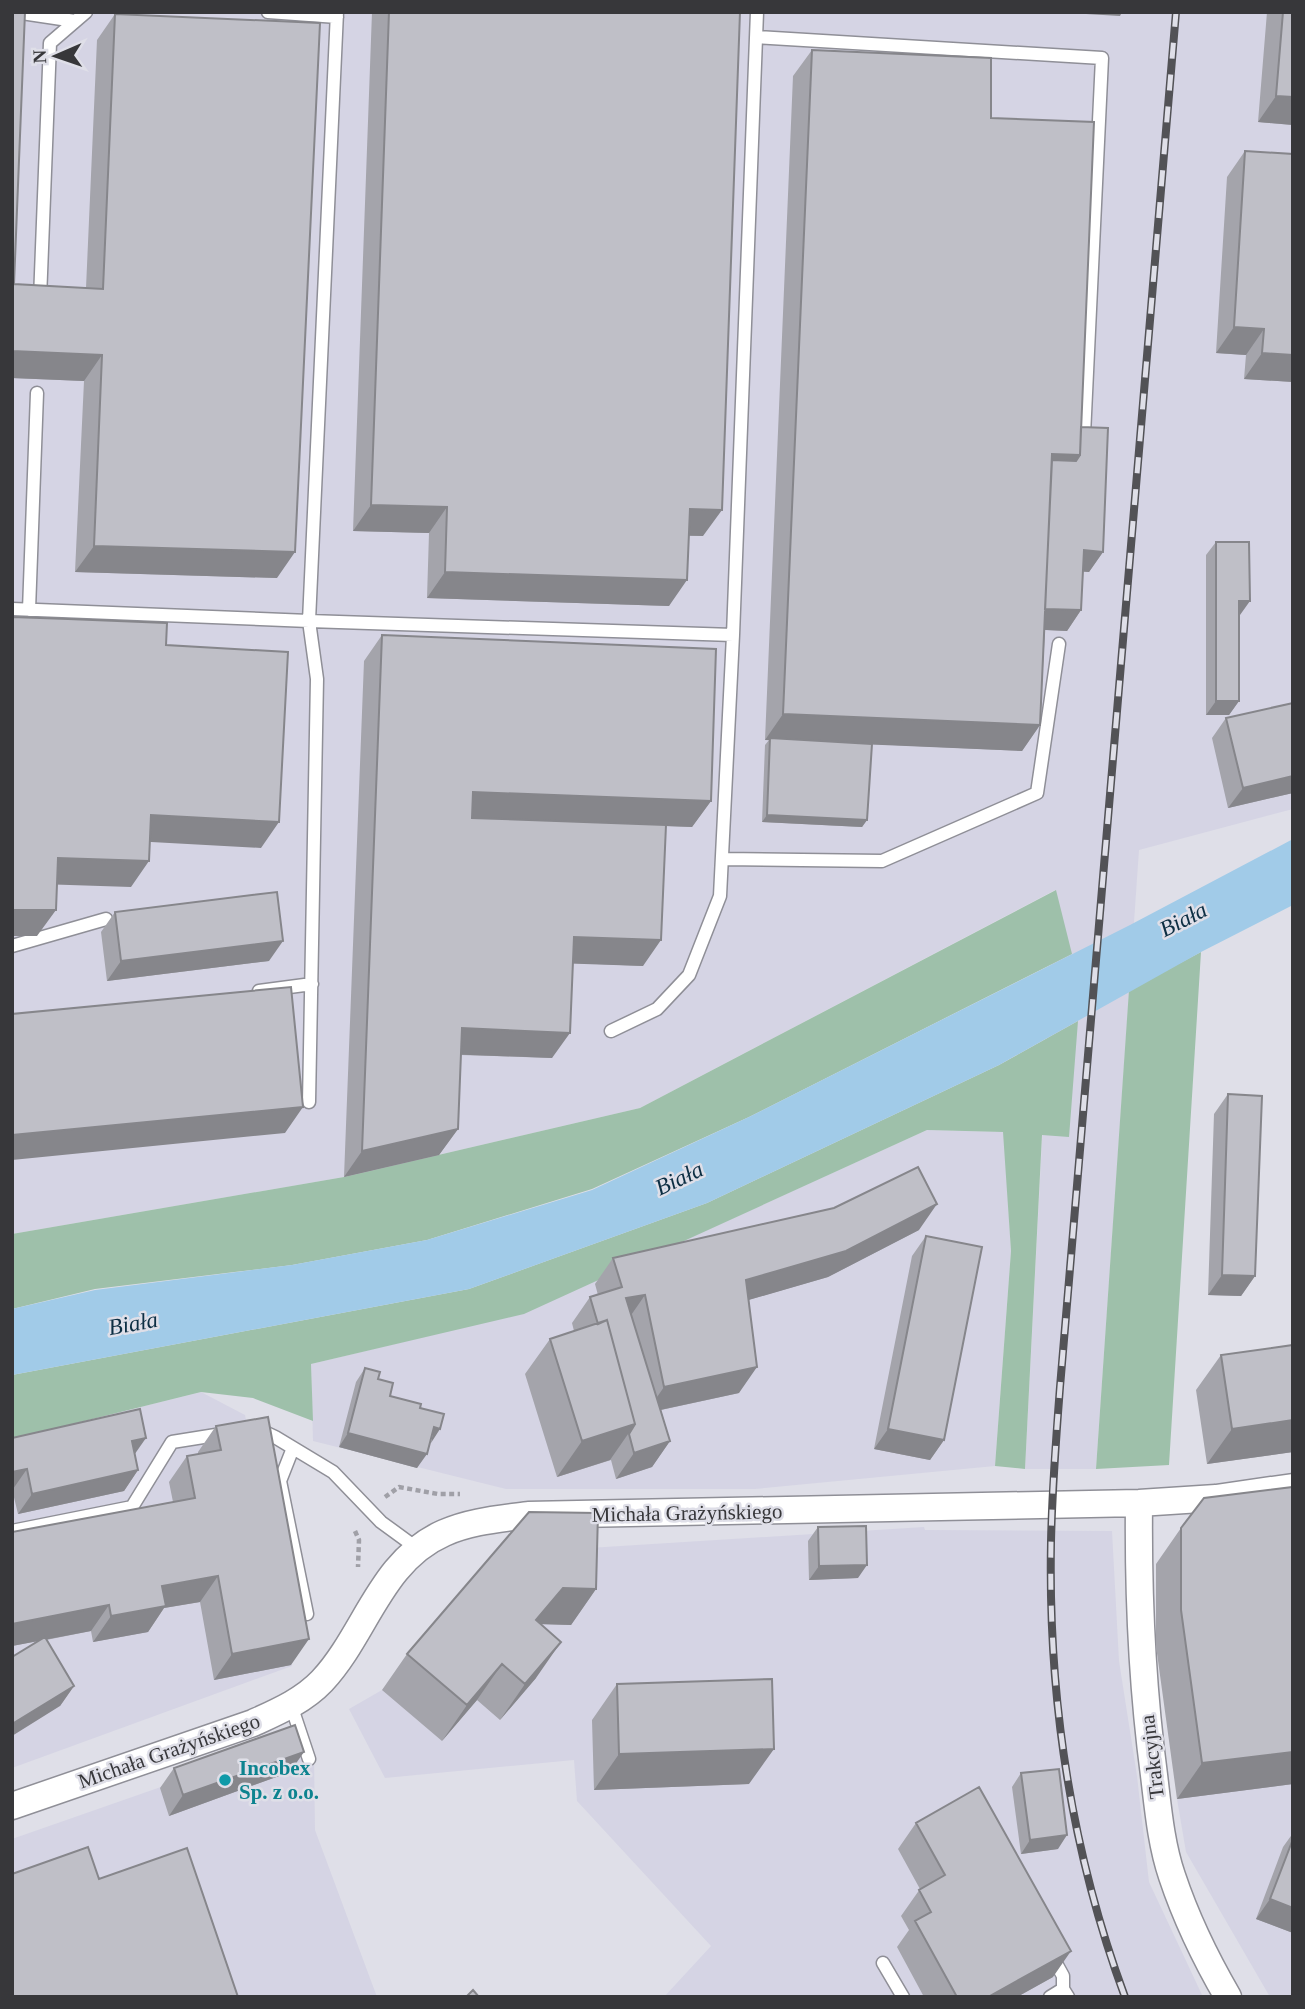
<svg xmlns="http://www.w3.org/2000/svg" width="1305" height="2009" font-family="Georgia,serif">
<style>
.built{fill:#d5d4e4}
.green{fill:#9ec0aa}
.water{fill:#a1cbe8}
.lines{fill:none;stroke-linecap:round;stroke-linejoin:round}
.lane-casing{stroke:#8f8f97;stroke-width:15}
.street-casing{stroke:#8f8f97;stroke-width:29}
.path{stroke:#a0a0a7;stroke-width:4.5;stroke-dasharray:5 3.5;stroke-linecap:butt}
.lane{stroke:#fff;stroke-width:12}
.street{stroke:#fff;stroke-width:26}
.rail-casing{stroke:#525256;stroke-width:8}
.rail{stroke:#dfdfe8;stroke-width:5;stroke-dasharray:16;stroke-linecap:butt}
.wall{fill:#a4a4ab}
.shaded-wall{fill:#86868b}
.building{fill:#bfbfc7;stroke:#86868b;stroke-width:2}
.culture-dot{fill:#0f9aa8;stroke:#dfdfe8;stroke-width:2.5}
.labels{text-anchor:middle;stroke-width:5;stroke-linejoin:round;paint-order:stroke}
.street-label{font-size:21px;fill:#37373a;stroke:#dfdfe8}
.culture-label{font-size:21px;font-weight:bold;fill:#0d838f;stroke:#dfdfe8;text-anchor:start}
.water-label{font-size:23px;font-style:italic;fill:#0c2e43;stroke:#dfdfe8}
</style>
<rect width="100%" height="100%" fill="#dfdfe8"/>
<path class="built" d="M12 12H1293V809L1139 850 1096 1469H1025L1055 890 640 1108 344 1177 12 1234Z
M927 1130 1004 1132 1011 1251 995 1466 755 1489H506L313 1441 311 1364 524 1313Z
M201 1392 245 1415 292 1666 12 1768V1439Z
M1293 1519V1997H1270L1186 1852 1177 1799Z
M924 1527 925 1530 1112 1531 1119 1661 1137 1776 1149 1882 1203 1997H664L711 1946 577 1801 574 1760 385 1778 349 1709 382 1690 504 1548 573 1549Z
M281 1745 314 1755 315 1830 377 1997H12V1839Z"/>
<path class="green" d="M1056 890 1072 954 749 1117 592 1189 427 1240 292 1265 95 1289 12 1309V1234L344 1177 640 1108Z
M1201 952 1169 1465 1096 1469 1129 990Z
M1078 1021 1069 1137 1042 1135 1025 1469 995 1466 1011 1251 1003 1132 927 1130 524 1314 311 1364 313 1421 253 1398 201 1392 12 1439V1375L469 1289 707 1203 999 1065Z"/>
<path class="water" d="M1293 839V905L1201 952 999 1065 707 1203 469 1289 12 1375V1309L95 1290 292 1265 427 1240 592 1190 749 1117 1130 925Z"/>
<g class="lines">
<g class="lane-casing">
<path id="lane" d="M15 12 75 21
M268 12 337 17
M337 12 309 621 733 635
M756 37 1102 58 1084 435
M40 299 50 43 86 12
M12 609 309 621 317 679 309 1102
M29 610 37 393
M722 859 882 861 1037 793 1059 644
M12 946 106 919
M259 991 312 984
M611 1031 657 1009 689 975 720 896 733 635 757 12
M258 1429 275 1437 333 1472 381 1522 418 1549
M293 1448 280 1481 307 1614
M12 1531 132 1507 172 1442 222 1434
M291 1705 309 1759
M1052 1956 1063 1976V1989L1068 1997
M883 1963 903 1997
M1050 1997 1063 1989"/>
</g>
<g class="street-casing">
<path id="street" d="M1139 1503C1138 1595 1142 1685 1154 1775 1158 1808 1161 1844 1172 1876 1185 1915 1207 1961 1228 1997
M12 1806 253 1723C277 1712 303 1701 322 1681 366 1634 380 1561 444 1533 471 1521 500 1519 528 1515L1139 1503 1216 1498 1293 1487"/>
</g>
<path class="path" d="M385 1497 399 1487 438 1494H460
M355 1531 359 1540 358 1567"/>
<use href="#lane" class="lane"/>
<use href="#street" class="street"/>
<g class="rail-casing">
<path id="rail" d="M1125 1997C1071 1851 1048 1697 1051 1542 1052 1490 1056 1439 1060 1387L1176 12"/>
</g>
<use href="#rail" class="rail"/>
</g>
<path class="wall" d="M12 12 14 284 86 288 97 40 115 14 277 578 75 572 84 381 12 378Z
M372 12H740L703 536H689L669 606 427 598 429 533 353 531Z
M1267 12H1293V125L1258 122Z
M812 50 991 118 1081 427 1103 552 1089 572 1083 571 1081 610 1067 631 1045 630 1040 725 1022 751 871 744 867 820 862 827 762 822 765 745 769 740H765L793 76Z
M1245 151 1293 382 1244 379 1246 355 1216 353 1227 177Z
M1216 542 1240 615H1239V701L1229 715H1206V555Z
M382 635 711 801 692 827 666 826 643 966 573 963 552 1058 461 1055 458 1129 439 1155 344 1177 364 661Z
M1226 718 1293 793 1228 808 1212 738Z
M115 912 269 961 107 981 101 932Z
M1228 1094 1255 1276 1241 1296 1208 1295 1214 1114Z
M834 1208 919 1230 828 1277 748 1300 739 1393 661 1410 670 1441 652 1467 616 1479 611 1460 557 1477 525 1374 550 1339 574 1331 572 1323 590 1297 598 1295 595 1284 613 1258Z
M926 1236 944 1440 930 1460 874 1449 912 1256Z
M1293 1345V1452L1207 1464 1196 1390 1221 1355Z
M365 1368 378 1379 390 1396 420 1408 430 1443 417 1468 339 1447 356 1382Z
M216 1426 291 1665 214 1680 200 1602 164 1608 148 1632 93 1642 91 1631 46 1640 74 1686 60 1706 38 1641 12 1646 173 1502 169 1482 187 1456 198 1454V1452Z
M12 1438 135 1454 138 1470 124 1491 18 1514 12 1489Z
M818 1527 858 1578 809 1580 808 1541Z
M1181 1528 1293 1784 1177 1799 1156 1646V1564Z
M596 1589 571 1625 540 1624 536 1678 500 1720 477 1700 442 1741 382 1690 407 1654Z
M617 1684 749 1784 594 1790 592 1720Z
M174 1768 290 1772 169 1816 160 1788Z
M1021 1773 1058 1849 1021 1854 1012 1787Z
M916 1823 1053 1977 1017 1997H924L897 1947 909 1930 901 1916 920 1889 898 1849Z
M1293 1833V1933L1256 1919 1283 1847Z"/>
<path class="shaded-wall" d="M1052 12H1122L1120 16Z
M1276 96 1293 97V125L1258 122Z
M1234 327 1264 329 1246 355 1216 353Z
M12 351 102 355 84 381 12 378Z
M1262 353 1293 355V382L1244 379Z
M1052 454 1080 455 1062 481 1047 480Z
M371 505 447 507 429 533 353 531Z
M690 509 722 510 703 536 672 535Z
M94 546 295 552 277 578 75 572Z
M1084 550 1103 552 1089 572 1070 571Z
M445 572 687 580 669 606 427 598Z
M1239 601H1250L1240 615H1229Z
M1041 609 1081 610 1067 631 1027 629Z
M1216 701H1239L1229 715H1206Z
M783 714 1040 725 1022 751 765 740Z
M1293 776V793L1228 808 1243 788Z
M473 792 711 801 692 827 455 818Z
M151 815 279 822 261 848 133 841Z
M767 815 867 820 862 827 762 822Z
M58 858 149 861 131 887 39 884Z
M12 910H56L37 936H12Z
M574 937 661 940 643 966 555 963Z
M283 941 269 961 107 981 121 961Z
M462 1028 570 1033 552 1058 444 1054Z
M303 1107 285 1133 12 1160V1135Z
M458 1129 439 1155 344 1177 362 1151Z
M937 1204 919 1230 828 1277 728 1306 746 1280Z
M1222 1275 1255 1276 1241 1296 1208 1295Z
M645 1295 627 1321 626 1298Z
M757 1367 739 1393 646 1413 664 1387Z
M1293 1420V1452L1207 1464 1232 1429Z
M635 1424 610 1460 557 1477 582 1441Z
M434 1427 440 1429 431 1443Z
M888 1429 944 1440 930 1460 874 1449Z
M348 1433 427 1454 417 1468 339 1447Z
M146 1438 132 1458V1441Z
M670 1441 652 1467 616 1479 634 1453Z
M27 1469 13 1489 12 1472Z
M138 1470 124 1491 18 1514 32 1494Z
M867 1565 858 1578 809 1580 819 1566Z
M218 1576 200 1602 164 1608 148 1632 93 1642 111 1616 162 1586Z
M563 1588 596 1589 571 1625 538 1624 536 1620Z
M109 1605 91 1631 12 1646V1624Z
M309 1639 291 1665 214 1680 232 1654Z
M561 1642 536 1678 500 1720 525 1684Z
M502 1664 477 1700 442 1741 467 1705Z
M74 1686 60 1706 12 1736V1724Z
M774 1749 749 1784 594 1790 619 1754Z
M304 1752 290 1772 169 1816 183 1795Z
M1293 1752V1784L1177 1799 1202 1763Z
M1067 1835 1058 1849 1021 1854 1030 1840Z
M1270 1899 1293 1908V1933L1256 1919Z
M1071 1951 1053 1977 1017 1997H988Z"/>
<path class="building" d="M12 12H25L14 284 103 289 115 14 320 23 295 552 94 546 102 355 12 351Z
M389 12H740L722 510 690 509 687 580 445 572 447 507 371 505Z
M1283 12H1293V97L1276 96Z
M812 50 991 58V118L1094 122 1080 455 1052 454 1040 725 783 714Z
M1245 151 1293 154V355L1262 353 1264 329 1234 327Z
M1081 427 1108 428 1103 552 1084 550 1081 610 1045 609 1052 460 1076 461 1080 455Z
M1216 542H1249L1250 601H1239V701H1216Z
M12 617 68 619 167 623 166 645 288 652 279 822 151 815 149 861 58 858 56 910H12Z
M382 635 716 649 711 801 473 792 472 818 666 825 661 940 574 937 570 1033 462 1028 458 1129 362 1151Z
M1293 703V776L1243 788 1226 718Z
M770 738 872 744 867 820 767 815Z
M277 892 283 941 121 961 115 912Z
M291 987 303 1107 12 1135V1014Z
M1228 1094 1262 1096 1255 1276 1222 1275Z
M918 1167 937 1204 846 1251 746 1280 757 1367 664 1387 645 1295 626 1298 670 1441 634 1453 629 1434 635 1424 607 1320 598 1324 590 1297 622 1287 613 1258 834 1208Z
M926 1236 982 1247 944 1440 888 1429Z
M607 1320 635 1424 582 1441 550 1339Z
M1293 1345V1420L1232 1429 1221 1355Z
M365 1368 380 1372 378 1379 393 1383 390 1396 421 1404 420 1408 444 1414 440 1429 434 1427 427 1454 348 1433Z
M140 1409 146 1438 132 1441 138 1470 32 1494 27 1469 12 1472V1438Z
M268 1417 309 1639 232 1654 218 1576 162 1586 166 1606 111 1616 109 1605 12 1624V1532L195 1498 187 1456 221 1450 216 1426Z
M1293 1487V1752L1202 1763 1181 1610V1528L1204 1498Z
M529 1512 598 1513 596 1589 563 1588 536 1620 561 1642 525 1684 502 1664 467 1705 407 1654Z
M866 1526 867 1565 819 1566 818 1527Z
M45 1637 74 1686 12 1724V1657Z
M772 1679 774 1749 619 1754 617 1684Z
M295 1725 304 1752 183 1795 174 1768Z
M1059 1769 1067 1835 1030 1840 1021 1773Z
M979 1787 1071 1951 988 1997H957L915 1921 931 1912 919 1890 945 1875 916 1823Z
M1293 1839V1908L1270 1899Z
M88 1847 99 1879 187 1848 238 1997H12V1874Z
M473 1990 479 1997H466Z"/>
<circle class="culture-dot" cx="225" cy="1780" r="7"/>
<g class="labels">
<g class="street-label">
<text transform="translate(687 1513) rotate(-1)" y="7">Michała Grażyńskiego</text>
<text transform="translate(169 1751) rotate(-19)" y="7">Michała Grażyńskiego</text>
<text transform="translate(1152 1757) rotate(-97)" y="7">Trakcyjna</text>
</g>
<g class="culture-label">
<text x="239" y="1775">Incobex<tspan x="239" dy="24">Sp. z o.o.</tspan></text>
</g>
<g class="water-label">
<text transform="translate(1183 919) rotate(-27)" y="8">Biała</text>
<text transform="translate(679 1178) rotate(-25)" y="8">Biała</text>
<text transform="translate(133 1323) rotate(-10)" y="8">Biała</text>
</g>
</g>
<rect width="1305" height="2009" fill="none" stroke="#37373a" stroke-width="28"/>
<g transform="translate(56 56) rotate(268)" stroke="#dfdfe8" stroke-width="5" paint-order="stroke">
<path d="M0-5L12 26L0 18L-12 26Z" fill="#37373a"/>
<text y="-10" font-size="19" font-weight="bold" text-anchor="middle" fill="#37373a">N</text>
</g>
</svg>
